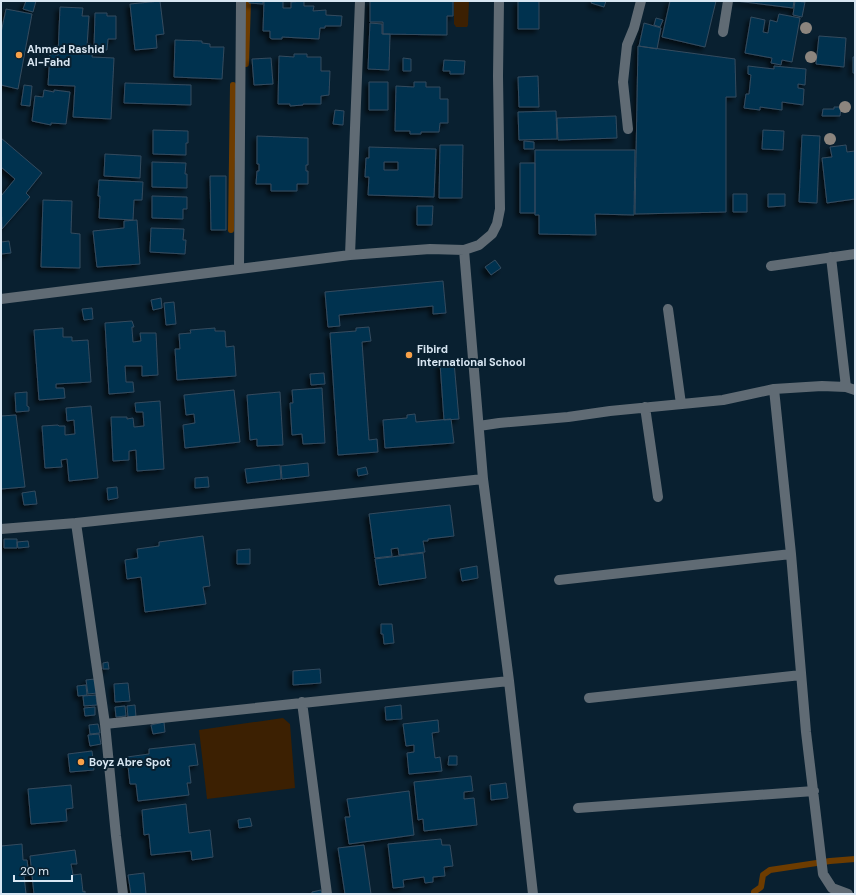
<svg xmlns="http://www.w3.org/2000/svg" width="856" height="895" font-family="'DM Sans',sans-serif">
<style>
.green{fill:#3c2002}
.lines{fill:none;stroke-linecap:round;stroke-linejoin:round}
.stream{stroke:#6d3c00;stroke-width:6}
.building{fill:#003150;stroke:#344b5e;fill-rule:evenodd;filter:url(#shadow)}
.minor{stroke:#606b74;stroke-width:10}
.tree{fill:#8c857e}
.poi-dot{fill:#f7a149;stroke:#092030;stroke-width:1.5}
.labels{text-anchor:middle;stroke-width:4;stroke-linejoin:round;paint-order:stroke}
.poi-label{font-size:11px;font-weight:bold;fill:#d8e6f2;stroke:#092030;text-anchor:start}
</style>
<defs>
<filter id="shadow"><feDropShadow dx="-3.5" dy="3.5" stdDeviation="2" flood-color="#0009"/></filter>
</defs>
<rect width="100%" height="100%" fill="#092030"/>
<path class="green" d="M454 1H469L468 25 467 27H456L454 24Z
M283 718 290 724 295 788 207 799 199 730Z"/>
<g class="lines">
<path class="stream" d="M246 64 248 1
M231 230 233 85
M754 894V892L761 887 763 875 770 870 830 861 855 859"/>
</g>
<path class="building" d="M26 1H36L33 12 23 9Z
M160 1 164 34 156 35 157 48 135 50 130 4Z
M249 1H263V4L249 3Z
M264 1H283V8H291V2L304 1V6H314L313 11 326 10V15L342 16 341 26H325V28H320L319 39 282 37V39H272L270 38V31H263Z
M370 1H453V16H447V35L383 34V22H370Z
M518 1H539V29H518Z
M592 1H606L604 7 591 3Z
M670 1H716L705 47 662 37Z
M736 1H794L793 8Z
M795 1 805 2 802 17 793 15Z
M60 7 83 8 82 16H89L87 46H93L92 57 114 58 111 119 73 117 75 86 48 85 50 54 58 55Z
M6 9 32 14 18 89 1 85V33Z
M95 13H107V16H116V39H108L107 50 94 49Z
M779 14 800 18 792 62 782 60 781 65 771 63 772 58 745 53 751 17 765 20 763 32 768 33 770 20 777 22Z
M656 18 663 20 660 27 654 25Z
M370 23 382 24V34H390L389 70 368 69Z
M644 23 661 28 657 49 639 46Z
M819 36 846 38 844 67 816 64Z
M175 40 202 41V43L210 44V47H224L222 79 174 77Z
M638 46 735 59 736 97H726V212L635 214Z
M294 54H307V57H321V71H330L329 95 321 96V104H303V105L290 106V104H278L279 56 294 57Z
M853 57H855V73H853Z
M271 58 273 84 254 85 252 59Z
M403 58 411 59V71H403Z
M444 60 465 61 464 74H450V71H443Z
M748 66 774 69V66L806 69 805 85 798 84V88L804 89 803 105 782 102V110L760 107V110L744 108 746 94H749L751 75 748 74Z
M538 76 539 107H519L518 77Z
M369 82H388V110H369Z
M414 82H426V87H440V99H448V123H440L439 132H421V134H410V131H395L396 86 414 87Z
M125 83 191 85V105L124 103Z
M24 85 32 86 30 106 21 105Z
M44 90 54 92V90L70 92 66 124 51 123V125L32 121 35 96 43 97Z
M834 107H841L840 116H822L823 109H834Z
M335 110 344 111 343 125 333 124Z
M556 111 557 139 519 140 518 112Z
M616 116 617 138 558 140 557 118Z
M153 130 188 131V143H186V155L153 154Z
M763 130 784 131 783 150 762 149Z
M802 135 820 136 817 203 799 202Z
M257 136 308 138V165H306V171H308V184H297V191H271V184H256L257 171H259V164H257Z
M1 138 42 173 26 193 30 197 2 229 1 196 15 179 1 167Z
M524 141 534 142V149H524Z
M440 145H463L462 198H439Z
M846 145 847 152 855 151V199L827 203 822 158 832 157 830 147Z
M369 147 436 149 434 197 368 195 369 177H365L366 158H369ZM384 162H398V170H384Z
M535 150H635L634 215 595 214 596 235 539 234V215H535Z
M105 154 141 156 140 178 104 176Z
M152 162 186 163 185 174H187V188L152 187Z
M520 163H535V213H520Z
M210 176H226V230H211Z
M99 180 143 182 142 200H134L133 220 99 218 100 196H98Z
M733 194H747V212H733Z
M768 194H785V206L768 207Z
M152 196 187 197V209H183V219L152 218Z
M43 200 72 201 71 233 80 234V268L41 267Z
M417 206H433L432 225H417Z
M137 220 140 264 97 267 93 231 124 228V221Z
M151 228 184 229 183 240H186L185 254 150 252Z
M9 241 11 253 1 254V242Z
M495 260 501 268 491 275 485 267Z
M443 281 446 313 433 314V306L339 315 340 326 328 327 325 292Z
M161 298 162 308 153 310 151 300Z
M174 302 176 324 166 325 164 303Z
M92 308 93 319 84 320 82 309Z
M132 321 134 327H132V329L133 342 141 341 140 333H156L158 375 142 376V366H125L126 382H133L134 392 109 394 105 323Z
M369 327 371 341 362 342 369 440 377 439 378 452 338 455 330 333 356 331V328Z
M63 328V337H72V341L88 340 91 382 56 384V388H64L65 398 39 400 34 330Z
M215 328V331H225L226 347 234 346 236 376 177 380 175 349H180L179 334 191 333 190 330Z
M454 362 459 419 444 420 440 363Z
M324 373 325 384 311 385 310 374Z
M322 388 325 443 303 444 302 434 292 435 290 403H293L292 390Z
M234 390 240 442 185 448 183 425 195 423 194 414 186 415 184 395Z
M27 392V406L29 407V411L16 412 15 393Z
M280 392 283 445 257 446V439L250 440 247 395Z
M160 401 164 469 137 471 136 450 129 451V460L113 461 111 417H127V419L133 418 134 427 144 426 143 412H136L135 403Z
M91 406 98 478 69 481 67 459 61 460 62 467 45 468 42 426 58 425 59 426H65V435L75 434 74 420 67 421 66 408Z
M415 414 416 422 451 419 454 443 385 448 383 420 407 418V415Z
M16 415 25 487 1 489V416Z
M308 463 309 476 282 479 281 466Z
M280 465 281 479 247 483 245 469Z
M366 467 368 474 358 476 357 469Z
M208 477 209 487 195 488V478Z
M117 487 118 498 108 500 107 488Z
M35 491 37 504 24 505 22 493Z
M450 505 454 536 428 539V541H423L425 552 399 555 398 548 391 549 392 556 375 558 369 514Z
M203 536 210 586 203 587 206 604 145 612 141 577 127 579 125 560 138 558 137 549 159 546V542Z
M4 539H17V548H4Z
M28 541 29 547 18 548 17 542Z
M250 549V564H237V550Z
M423 553 426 578 379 585 375 559Z
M477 566 478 578 462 581 460 569Z
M381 624H392L394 643 384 644 383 634H381Z
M108 662 109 669H103V663Z
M320 669 321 683 293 685V671Z
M95 679 97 693 88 694 86 680Z
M128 683 130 701 115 702 114 684Z
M86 685 87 695 78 696 77 686Z
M96 695 97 705 84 706 83 696Z
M135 705 136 717H128L127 706Z
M401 705 402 719 386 720 385 707Z
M125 706 126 716 116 717 115 707Z
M95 707V715L85 716 84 708Z
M438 720 439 732 432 733 435 758 440 757 442 771 409 774 407 753 414 752V745L406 746 403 724Z
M164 722 165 732 153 734 151 725Z
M98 724 100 733 90 734 89 725Z
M99 734 101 744 90 746 88 735Z
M195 744 198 765 189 766 191 783H187L189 795 138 801 136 784H130L127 757 149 754V749Z
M92 751 94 770 70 772 68 754Z
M449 756H457V765H448Z
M471 776 473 791 464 792V799L474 798 477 825 424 831 423 819 418 820 414 782Z
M506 783 508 798 491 800 490 785Z
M71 785 73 808 66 809 67 821 31 824 28 789Z
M409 791 414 835 349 844 345 817H350L347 799Z
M186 804 189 833 210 830 213 857 192 860 191 851 151 855 149 834 144 835 142 810Z
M250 818 252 826 239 828 238 820Z
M441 839 442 845H450L453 866 444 867 445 876 433 877V882L425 883 424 877 403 880 404 887 393 888 388 844Z
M22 844 23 860H27L29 875 24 876 26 894H1V846Z
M364 845 371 894H345L338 848Z
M75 850 77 864H71L73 875 81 874 83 892 85 891V894H34L30 856Z
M144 873 146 894H131L128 875Z
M321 890 322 894H312V892Z"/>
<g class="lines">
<path class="minor" d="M723 32 728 1
M628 129 623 82 627 45 634 28 641 1
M464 250 483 479 509 681 533 894
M350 255 360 1
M831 257 846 387
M771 266 855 254
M239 269 241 1
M1 299 350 255 430 249 464 250 479 245 492 234 497 224 500 209 498 76 499 1
M668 309 681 404
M774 389 791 554 806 732 823 874 832 888 848 894
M645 407 658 497
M479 426 499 423 568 417 610 411 723 400 774 389 822 386 846 387 855 390
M76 523 105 724 116 836 123 894
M1 529 76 523 483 479
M559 580 791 554
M589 698 801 675
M302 702 327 894
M105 724 509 681
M578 808 814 791"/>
</g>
<g class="tree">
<circle cx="806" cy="28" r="6"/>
<circle cx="811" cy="57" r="6"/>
<circle cx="845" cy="107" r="6"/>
<circle cx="830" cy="139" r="6"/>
</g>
<g class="poi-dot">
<circle cx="19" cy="55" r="4"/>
<circle cx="409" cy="355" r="4"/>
<circle cx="81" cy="762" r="4"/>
</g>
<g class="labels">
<g class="poi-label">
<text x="27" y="53">Ahmed Rashid<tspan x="27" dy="13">Al-Fahd</tspan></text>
<text x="417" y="353">Fibird<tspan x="417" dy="13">International School</tspan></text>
<text x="89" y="766">Boyz Abre Spot</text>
</g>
</g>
<rect width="856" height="895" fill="none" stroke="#d8e6f2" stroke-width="4"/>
<path d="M14 875v6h58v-6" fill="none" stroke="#d8e6f2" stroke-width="2"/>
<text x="20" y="875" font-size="12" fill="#d8e6f2" stroke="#092030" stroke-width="3" paint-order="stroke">20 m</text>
</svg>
